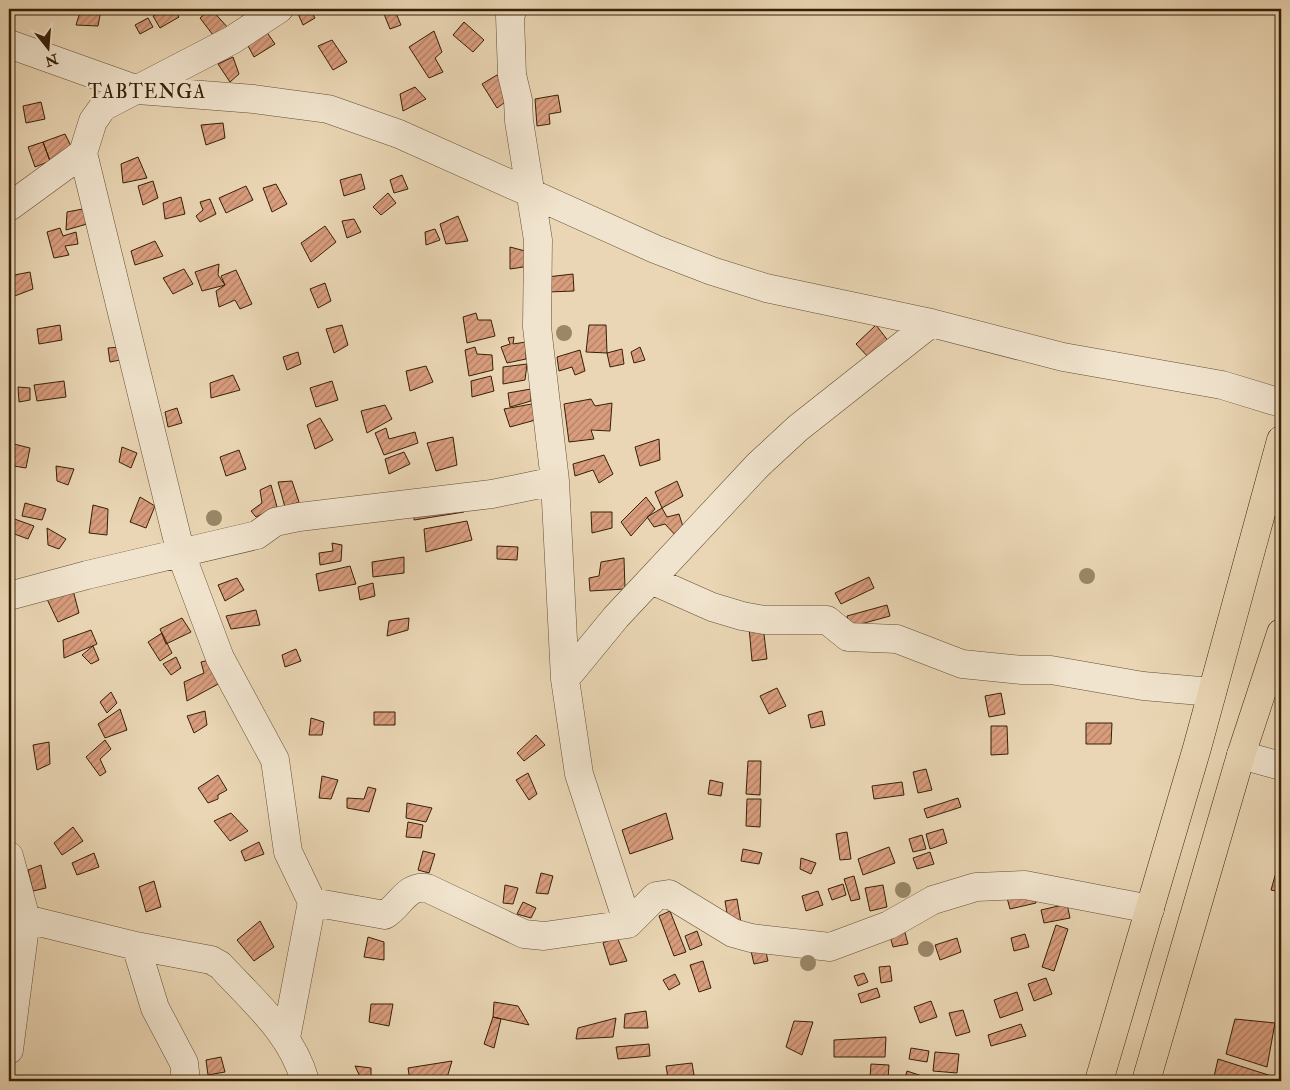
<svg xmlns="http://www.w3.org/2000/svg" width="1290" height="1090" font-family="'IM FELL Double Pica',serif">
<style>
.building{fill:url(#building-hatch);stroke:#362007}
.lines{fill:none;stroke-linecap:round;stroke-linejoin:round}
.minor-casing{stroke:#634e32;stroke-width:29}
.major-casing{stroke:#362007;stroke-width:29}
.minor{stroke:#f1e4ce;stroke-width:28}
.major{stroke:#ead6b4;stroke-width:28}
.tree{fill:#998767}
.labels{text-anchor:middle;stroke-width:4;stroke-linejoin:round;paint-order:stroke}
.quarter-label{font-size:19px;letter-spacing:1px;fill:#362007;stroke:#f1e4ce}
</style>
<defs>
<pattern id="building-hatch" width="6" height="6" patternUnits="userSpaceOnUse" patternTransform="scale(1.25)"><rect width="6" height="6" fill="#d99d7e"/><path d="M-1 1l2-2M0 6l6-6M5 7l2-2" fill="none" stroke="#b18065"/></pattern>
</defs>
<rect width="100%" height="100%" fill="#ead6b4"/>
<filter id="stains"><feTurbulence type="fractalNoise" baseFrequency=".004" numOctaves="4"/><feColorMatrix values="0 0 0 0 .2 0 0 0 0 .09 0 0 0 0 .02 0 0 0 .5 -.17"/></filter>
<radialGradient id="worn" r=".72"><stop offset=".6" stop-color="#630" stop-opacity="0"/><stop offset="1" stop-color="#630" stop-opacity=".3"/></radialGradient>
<path class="building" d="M81 9 101 10 98 26 76 25Z
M166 9H174L179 17 160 28 153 16Z
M211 9 229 29 216 39 200 18Z
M296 9H310L315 18 303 25Z
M395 11 401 25 390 29 384 14Z
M148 18 153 27 140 34 135 25Z
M464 22 484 40 473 52 453 35Z
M266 31 275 44 254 57 246 42Z
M434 31 442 52 435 58 443 72 429 78 409 47Z
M332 40 347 62 333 70 318 46Z
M233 57 239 74 230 82 218 64Z
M497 75 512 97 497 108 482 84Z
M415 87 426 99 403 111 400 94Z
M558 95 561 112 549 114 550 124 537 126 535 99Z
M41 102 45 119 26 123 23 106Z
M223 123 225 138 206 145 201 125Z
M65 134 71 146 50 161 43 142Z
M43 142 50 161 35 167 28 147Z
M138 157 147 178 123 183 121 164Z
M361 174 365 189 344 196 340 180Z
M402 175 408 189 394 193 390 180Z
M153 181 158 198 143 205 138 186Z
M276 184 287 204 272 212 263 188Z
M246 186 253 200 226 213 219 198Z
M388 193 396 203 381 215 373 207Z
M181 197 185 214 165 219 163 203Z
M210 199 216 214 200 222 196 216 203 210 200 202Z
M88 208 94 222 66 230 67 212Z
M458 216 468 241 446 244 440 224Z
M354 219 361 232 347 238 342 221Z
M325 226 336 242 311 262 301 243Z
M60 228 63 236 76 232 78 244 65 246 69 255 54 258 47 232Z
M435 229 440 240 426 245 425 232Z
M155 241 163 256 135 265 131 251Z
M510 247 529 252 537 265 510 269Z
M219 264 218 275 225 285 202 291 195 272Z
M184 269 193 284 173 294 163 278Z
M236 270 252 304 240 309 235 300 219 307 216 291 225 285 221 276Z
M30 272 33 289 12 297 9 276Z
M573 274 574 291 548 292 547 277Z
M325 283 331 301 318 308 310 289Z
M476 313 478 320H491L495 336 467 343 463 317Z
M60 325 62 340 39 344 37 329Z
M342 325 348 345 334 353 326 329Z
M589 325H606L607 353 586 352Z
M876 325 889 342 870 359 856 344Z
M514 337 513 344 526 342V359L507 363 501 347 510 344 508 338Z
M122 347 125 359 110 362 108 348Z
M475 347 477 354 492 355 493 370 469 376 465 350Z
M640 347 645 360 634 363 631 352Z
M622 349 624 364 610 367 607 353Z
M580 350 585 371 575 375 572 367 559 371 557 357Z
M298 352 301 364 287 370 283 357Z
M527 364 525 380 503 384V367Z
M426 366 433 382 410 391 406 371Z
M233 375 240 390 211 398 210 383Z
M491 376 494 391 472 397 471 381Z
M64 381 66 397 37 401 34 385Z
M332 381 338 400 316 407 310 388Z
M18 387 30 388V400L19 402Z
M531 389V401L510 407 508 393Z
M591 399 595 406 612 403 610 431 591 430 594 439 569 442 564 404Z
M537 403 539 419 510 427 504 409Z
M385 405 392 419 367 433 361 411Z
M177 408 182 423 168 427 165 412Z
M320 418 333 440 315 449 307 425Z
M386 428 389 439 415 432 418 443 384 455 375 433Z
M453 437 457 465 436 471 427 443Z
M659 439 660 460 640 466 635 447Z
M14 444 30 448 26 468 14 466Z
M122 447 137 453 131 468 119 462Z
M239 450 246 469 226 476 220 457Z
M404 452 410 464 389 474 385 459Z
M604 455 613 474 599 483 593 470 575 476 573 464Z
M56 466 74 469 68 485 57 481Z
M292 481 299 502 285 507 278 482Z
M677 481 683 496 662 508 655 492Z
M271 485 277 507 256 517 251 511 262 503 260 490Z
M140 497 155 506 146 528 130 522Z
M646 497 655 509 631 536 621 522Z
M466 502 464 512 414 520 415 506Z
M25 503 46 509 42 520 22 516Z
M93 505 108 509 107 535 89 533Z
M662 508 667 517 679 514 684 530 677 537 665 524 654 527 647 517Z
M591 512H612V528L592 533Z
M9 517 34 526 28 539 9 532Z
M467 521 472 540 426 552 424 529Z
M47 528 66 539 59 549 48 545Z
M332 543 342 545 341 561 320 565 319 553 333 551Z
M497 546 518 547 517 560 497 559Z
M404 557V573L373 577 372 562Z
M624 558 625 589 590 591 589 578 599 576 601 562Z
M9 565H14L12 577 9 582Z
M350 566 356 584 319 591 316 574Z
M869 577 874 588 841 604 835 593Z
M237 578 244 590 225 601 218 585Z
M70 579 79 613 58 622 45 595Z
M373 583 375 596 360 600 358 587Z
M887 605 890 616 850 627 847 616Z
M256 610 260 625 231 629 226 616Z
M182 618 191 632 166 644 160 629Z
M409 618 408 630 387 636 389 621Z
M763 626 767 659 752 661 749 627Z
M91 630 97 644 64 658 63 640Z
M162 633 172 653 160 661 148 642Z
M93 646 99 660 91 664 82 655Z
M296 649 301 661 285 667 282 655Z
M176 657 181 668 171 675 163 664Z
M210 660 220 683 187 701 184 682 204 673 201 662Z
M777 688 786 706 769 714 760 696Z
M111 692 117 703 107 713 100 702Z
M1001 693 1005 714 989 717 985 696Z
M120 709 127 730 105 738 98 724Z
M205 711 207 725 194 733 187 716Z
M822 711 825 725 811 728 808 715Z
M374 712H395V725H374Z
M311 718 324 722 322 735H309Z
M1086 723H1112L1111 744H1086Z
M991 726H1007L1008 754 991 755Z
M536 735 545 745 524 761 517 753Z
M105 740 111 749 100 759 106 772 100 776 86 757Z
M49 742 50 764 37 770 33 745Z
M748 761H761L760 795 746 794Z
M926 769 932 790 918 793 913 772Z
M528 773 537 794 529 800 516 780Z
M218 775 227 790 218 795V799L208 803 198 788Z
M322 776 338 780 331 799 319 798Z
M710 780 723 783 721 796 708 794Z
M902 782 904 795 874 799 872 786Z
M368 787 376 789 369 812 347 808V798L364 799Z
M958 798 961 807 927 818 924 809Z
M747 799H761L760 827 746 826Z
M407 803 432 808 426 822 406 818Z
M231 813 248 831 230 841 214 821Z
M666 813 673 839 630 854 622 830Z
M408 822 423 825 421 838 406 837Z
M73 827 83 841 62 855 54 843Z
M943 829 947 843 930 849 926 834Z
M847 832 851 859 840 860 836 834Z
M922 835 926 849 913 852 909 839Z
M259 842 264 854 245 861 241 851Z
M889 847 895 863 863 875 858 859Z
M743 849 762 853 759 864 741 861Z
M423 851 435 854 429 873 418 870Z
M930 852 934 864 917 869 913 858Z
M94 853 99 867 77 875 72 863Z
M1281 855V892L1271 890Z
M801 858 816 863 811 874 800 869Z
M41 865 46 888 33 891 28 870Z
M541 873 553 876 548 894 536 893Z
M854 876 860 899 851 901 844 879Z
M154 881 161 907 146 912 139 887Z
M843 884 846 895 832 900 828 889Z
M505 885 518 888 513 904 503 903Z
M883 885 887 907 870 911 865 888Z
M1032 888 1036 903 1010 909 1006 894Z
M818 891 823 905 806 911 802 896Z
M737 899 741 923 729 925 725 901Z
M523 902 536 908 531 918 517 914Z
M1067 904 1070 918 1044 923 1041 910Z
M670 911 686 952 674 956 659 916Z
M260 921 274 947 254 961 237 940Z
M903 925 908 944 893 947 888 929Z
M1056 925 1068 929 1054 971 1042 967Z
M697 931 702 945 690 950 685 936Z
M1025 934 1029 947 1014 951 1011 938Z
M368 937 384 942V960L364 957Z
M617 937 627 961 610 965 603 943Z
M957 938 961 952 940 960 935 945Z
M765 948 768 961 754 964 751 951Z
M703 961 711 988 699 992 690 965Z
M890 966 892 981 881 983 879 967Z
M864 973 868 982 858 986 854 976Z
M675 974 680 984 669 990 663 980Z
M1046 978 1052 994 1034 1001 1028 984Z
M877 988 880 997 861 1003 858 994Z
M1017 992 1023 1010 1000 1018 994 1000Z
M931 1001 937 1017 920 1023 914 1007Z
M494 1002 518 1006 529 1025 493 1017Z
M371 1004H393L389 1026 369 1022Z
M963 1010 970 1032 956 1036 949 1013Z
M646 1011 648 1028H624L625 1014Z
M493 1017 501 1019 494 1048 484 1044Z
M616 1018 613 1037 576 1039 578 1028Z
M1235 1019 1275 1023 1267 1067 1226 1054Z
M794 1021 813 1022 802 1055 786 1047Z
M1021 1024 1026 1036 991 1046 988 1035Z
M886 1037 885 1057H834V1040Z
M649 1044 650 1056 618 1059 616 1047Z
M911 1048 929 1051 927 1062 909 1059Z
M935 1052 959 1054 957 1073 933 1071Z
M221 1057 225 1072 208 1075 206 1060Z
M1218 1059 1281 1079V1081H1213Z
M452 1061 446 1081H410L408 1068Z
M692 1063 694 1075 668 1078 666 1066Z
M871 1064 889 1065 888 1079 870 1078Z
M355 1066 371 1068V1080L362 1081Z
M907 1071 931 1079 930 1081H904Z"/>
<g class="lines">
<g class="minor-casing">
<path id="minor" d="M513 9 510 16 512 75 518 100 519 121 538 240 537 327 555 481 565 679
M9 44 138 90 254 99 328 109 399 134 655 249 712 271 766 288 931 323 1063 357 1222 385 1281 403
M83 153 181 554 220 658 275 760 288 852 312 902
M9 207 83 153 93 121 103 107 232 40 279 9
M651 580 712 607 742 616 764 620H827L848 637 897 639 962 664 1022 670H1051L1143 686 1212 692
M9 596 87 575 257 535 275 522 299 517 492 494 555 481
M1241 755 1281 766
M9 856 26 919 136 946 211 960 220 965C253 1001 292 1033 305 1081
M9 917 26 919 9 1050
M628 924 579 774 565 679 616 617 758 465 798 428 931 323
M136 946 155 1008 184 1063 186 1081
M286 1038 312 902 385 915C401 905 406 885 427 888L524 934 544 936 628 924 656 896 669 894 733 933 751 938 830 947 889 925 933 900 976 887 1025 885 1150 909"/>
</g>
<g class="major-casing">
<path id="major" d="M1099 1081 1197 748 1281 440
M1146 1081 1241 755 1281 633"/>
</g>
<use href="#minor" class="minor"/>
<use href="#major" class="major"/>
</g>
<g class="tree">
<circle cx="564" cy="333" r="8"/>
<circle cx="214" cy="518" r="8"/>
<circle cx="1087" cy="576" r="8"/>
<circle cx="903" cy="890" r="8"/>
<circle cx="926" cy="949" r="8"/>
<circle cx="808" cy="963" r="8"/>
</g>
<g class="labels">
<g class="quarter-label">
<text x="147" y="98">TABTENGA</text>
</g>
</g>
<rect width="1290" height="1090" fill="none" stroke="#ead6b4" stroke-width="30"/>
<rect x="10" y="10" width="1270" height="1070" fill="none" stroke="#362007" stroke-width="2.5"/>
<rect x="15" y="15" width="1260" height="1060" fill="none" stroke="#362007"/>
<g transform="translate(48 48) rotate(163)" stroke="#f1e4ce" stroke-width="4" paint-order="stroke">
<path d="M0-4L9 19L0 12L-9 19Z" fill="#362007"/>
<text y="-8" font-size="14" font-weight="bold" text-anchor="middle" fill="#362007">N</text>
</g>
<rect width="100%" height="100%" filter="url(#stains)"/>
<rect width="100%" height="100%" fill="url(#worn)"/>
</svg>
